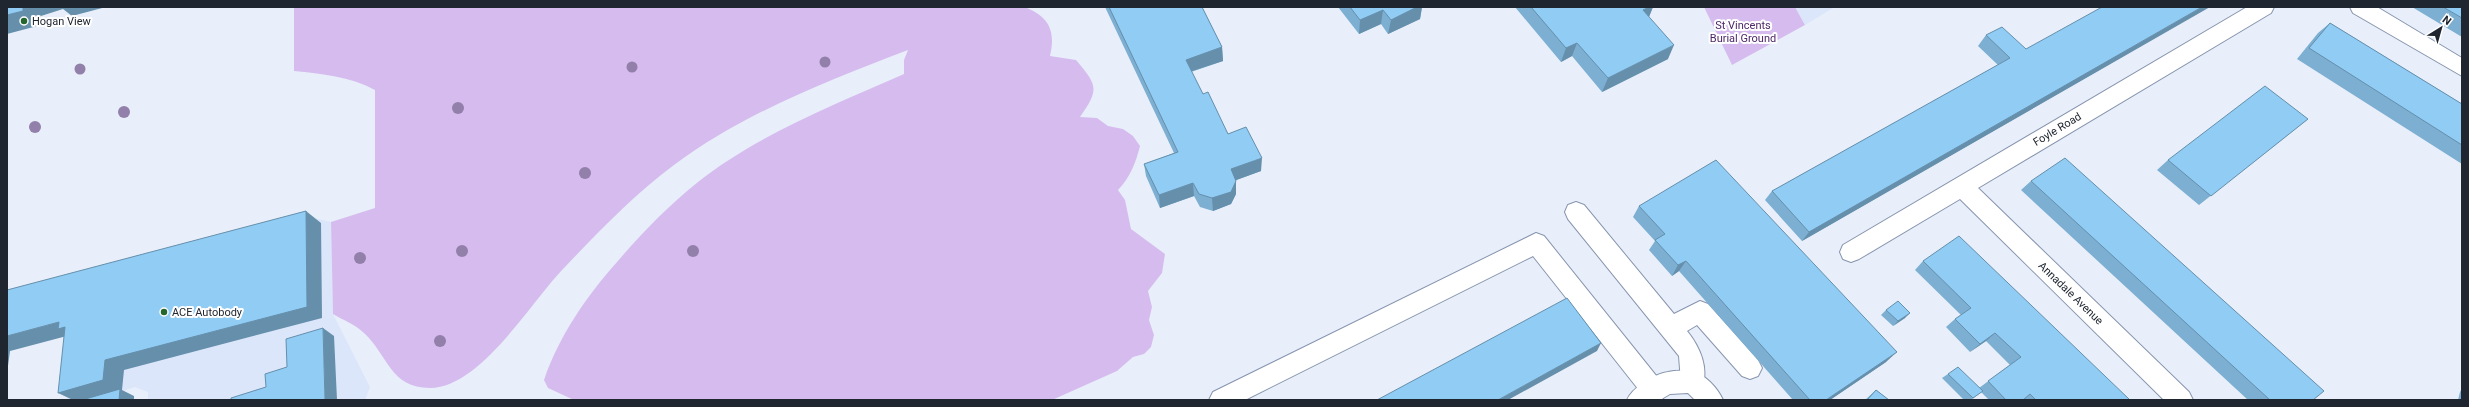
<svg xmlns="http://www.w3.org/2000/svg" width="2469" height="407" font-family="Roboto,sans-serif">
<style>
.built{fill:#dbe6fb}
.green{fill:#d6bcee}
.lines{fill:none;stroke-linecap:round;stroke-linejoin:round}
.service-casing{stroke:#8795ae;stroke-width:2}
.minor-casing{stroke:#8795ae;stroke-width:2}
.service{fill:#fff;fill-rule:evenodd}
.minor{fill:#fff;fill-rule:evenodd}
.tree{fill:#9280aa}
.wall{fill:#7cafd2}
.shaded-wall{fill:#658fab}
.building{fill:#90ccf4;stroke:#658fab}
.poi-dot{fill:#25652e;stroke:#fff;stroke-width:1.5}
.labels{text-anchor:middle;stroke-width:4;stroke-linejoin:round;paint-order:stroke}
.poi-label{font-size:11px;fill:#202630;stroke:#fff;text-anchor:start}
.park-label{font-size:11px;fill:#4c2668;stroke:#fff}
.street-label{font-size:11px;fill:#202630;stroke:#fff}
</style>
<rect width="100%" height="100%" fill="#e8effa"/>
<path class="built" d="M1795 7H1835L1805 25Z
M309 217 331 222 333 314 370 387 365 400H148V392L135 387 95 400H67L78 333 10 351 7 375V299Z"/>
<path class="green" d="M294 7H1024C1049 16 1056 31 1050 56L1076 60C1097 85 1100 89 1080 117L1097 118 1108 126 1123 129 1133 136 1140 146C1136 162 1130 178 1118 190L1125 200 1131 229 1165 254 1162 273 1148 291 1152 307 1149 320 1154 335 1151 347 1144 354 1133 357 1117 371 1052 400H574L548 388 544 380C559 336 586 297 617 262 642 233 668 206 698 182 759 134 834 105 904 74V60L908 50C827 81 744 113 674 165 634 195 599 231 565 267 532 300 481 388 430 388 390 388 388 355 364 333 356 325 343 320 333 314L331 222 375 208V90C349 76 322 74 294 71Z
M1704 7H1795L1805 25 1732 65Z"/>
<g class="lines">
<g class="service-casing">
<path id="service" d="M1576 202 1584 205 1674 314 1700 301 1708 304 1758 360 1762 368 1758 376 1750 379 1742 376 1697 325 1687 331C1700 347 1710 369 1701 390L1693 393 1685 390 1681 382 1679 356 1568 219 1565 212 1568 205Z
M1536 233 1544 236 1662 383 1666 391 1662 399H1646L1533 256 1245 400H1209L1213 392Z"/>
</g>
<g class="minor-casing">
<path id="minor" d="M2247 7H2274L2271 13 1978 188 2189 392 2193 400H2164L1960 199 1859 259 1851 262 1843 259 1840 252 1843 245Z
M2350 7H2377L2462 58V76L2353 13Z
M1693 371C1706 376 1717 387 1723 400H1695L1688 393 1670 394 1660 400H1627C1632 388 1654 374 1668 372 1676 370 1685 371 1693 371Z"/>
</g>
<use href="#service" class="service"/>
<use href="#minor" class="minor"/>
</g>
<g class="tree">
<circle cx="825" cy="62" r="5.5"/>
<circle cx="632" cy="67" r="5.5"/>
<circle cx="80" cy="69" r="5.5"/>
<circle cx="458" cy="108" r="6"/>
<circle cx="124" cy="112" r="6"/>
<circle cx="35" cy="127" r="6"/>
<circle cx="585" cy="173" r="6"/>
<circle cx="462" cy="251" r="6"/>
<circle cx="693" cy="251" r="6"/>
<circle cx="360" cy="258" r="6"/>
<circle cx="440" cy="341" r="6"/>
</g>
<path class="wall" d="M1105 7H1202L1222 47 1223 61 1191 72 1203 94 1228 134 1261 171 1236 180V194L1231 204 1213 211 1200 207 1194 196 1160 208 1146 176 1144 164 1174 153Z
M1338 7H1422L1420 19 1388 34 1381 24 1359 34Z
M1515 7H1653L1649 17 1668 59 1602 92 1572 56 1561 62Z
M2412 7H2462V37Z
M2330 23 2462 104V164L2297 59 2318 33Z
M1986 35 2026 49 2127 54 1802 241 1765 200 1772 191 1998 65 1978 46Z
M2308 119 2199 205 2157 170 2168 160Z
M2031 181 2313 400H2248L2021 190Z
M1639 206 1886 362 1830 400H1793L1679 271 1672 276 1649 250 1655 241 1633 217Z
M1923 261 2130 400H1989L1981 392 1971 400H1964L1942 378 1948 374 1979 388 2010 365 1986 341 1970 352 1946 327 1955 319 1961 315 1915 270Z
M1886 310 1905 318 1893 326 1881 315Z
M2462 388V400H2458L2460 392Z
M1876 390 1889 400H1865Z"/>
<path class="shaded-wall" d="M23 7H106L72 16 63 9 41 16V25L7 34V15Z
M1412 7H1422L1420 19 1388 34 1391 20Z
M1649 7H1653L1648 19 1643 10Z
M2202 7H2210L1802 241 1809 232Z
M1383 10 1381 24 1359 34 1360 20Z
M1577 43 1572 56 1561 62 1566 48Z
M1674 45 1668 59 1602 92 1608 78Z
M1222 47 1223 61 1186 73V60Z
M1262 158 1261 171 1231 182V169Z
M1236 181V194L1231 204 1213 211 1212 198Z
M1193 183 1194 196 1160 208 1159 195Z
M306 211 321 223 322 318 124 370 122 390 134 396V400H73L58 393 105 360Z
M1686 261 1679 271 1672 276 1678 265Z
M1910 313 1905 318 1893 326 1898 321Z
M59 322 78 333 10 351 7 373V336Z
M323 328 334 336 337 400H325Z
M1995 333 1986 341 1970 352 1980 344Z
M1601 343 1597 351 1508 400H1498Z
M1897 352 1886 362 1830 400H1826Z"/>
<path class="building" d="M7 7H23V11L7 15Z
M1109 7H1202L1222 47 1186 60 1203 94 1208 92 1228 134 1246 127 1262 158 1231 169 1236 181 1231 192 1212 198 1199 194 1193 183 1159 195 1144 164 1178 152Z
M1350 7H1417L1391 20 1383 10 1360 20Z
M1531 7H1649L1643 10 1674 45 1608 78 1577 43 1566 48Z
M2102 7H2202L1809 232 1772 191 2010 58 1986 35 2002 27 2026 49Z
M2443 7H2462V18Z
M2330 23 2462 104V145L2309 48Z
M2265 86 2308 119 2211 196 2168 160Z
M2065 158 2324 391 2313 400H2270L2031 181Z
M1716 160 1897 352 1826 400H1810L1686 261 1678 265 1655 240 1665 234 1639 206Z
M306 211 307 307 105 360 103 380 58 393 65 327 58 329 59 322 7 336V290Z
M1959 236 2130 400H2036L2030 394 2023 400H2006L1988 381 2021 357 1995 333 1980 344 1955 319 1971 308 1923 261Z
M1567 298 1601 343 1498 400H1377Z
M1898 301 1910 313 1898 321 1886 310Z
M323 328 325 400H231V398L266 387 265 374 287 367 286 339Z
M1958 367 1983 391 1973 398 1948 374Z
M120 389 119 400H82Z
M1876 390 1889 400H1867Z"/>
<g class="poi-dot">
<circle cx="24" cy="21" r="4"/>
<circle cx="164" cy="312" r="4"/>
</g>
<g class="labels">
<g class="poi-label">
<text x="32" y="25">Hogan View</text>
<text x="172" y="316">ACE Autobody</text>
</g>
<g class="park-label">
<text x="1743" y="29">St Vincents<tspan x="1743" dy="13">Burial Ground</tspan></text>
</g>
<g class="street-label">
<text transform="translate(2057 129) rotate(-31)" y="4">Foyle Road</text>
<text transform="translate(2071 293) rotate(44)" y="4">Annadale Avenue</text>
</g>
</g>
<rect width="2469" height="407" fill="none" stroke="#202630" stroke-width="16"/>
<g transform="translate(2441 28) rotate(37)" stroke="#ffffff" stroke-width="3" paint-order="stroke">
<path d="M0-3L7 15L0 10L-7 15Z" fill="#202630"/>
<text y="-6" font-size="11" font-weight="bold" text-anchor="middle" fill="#202630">N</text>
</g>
</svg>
